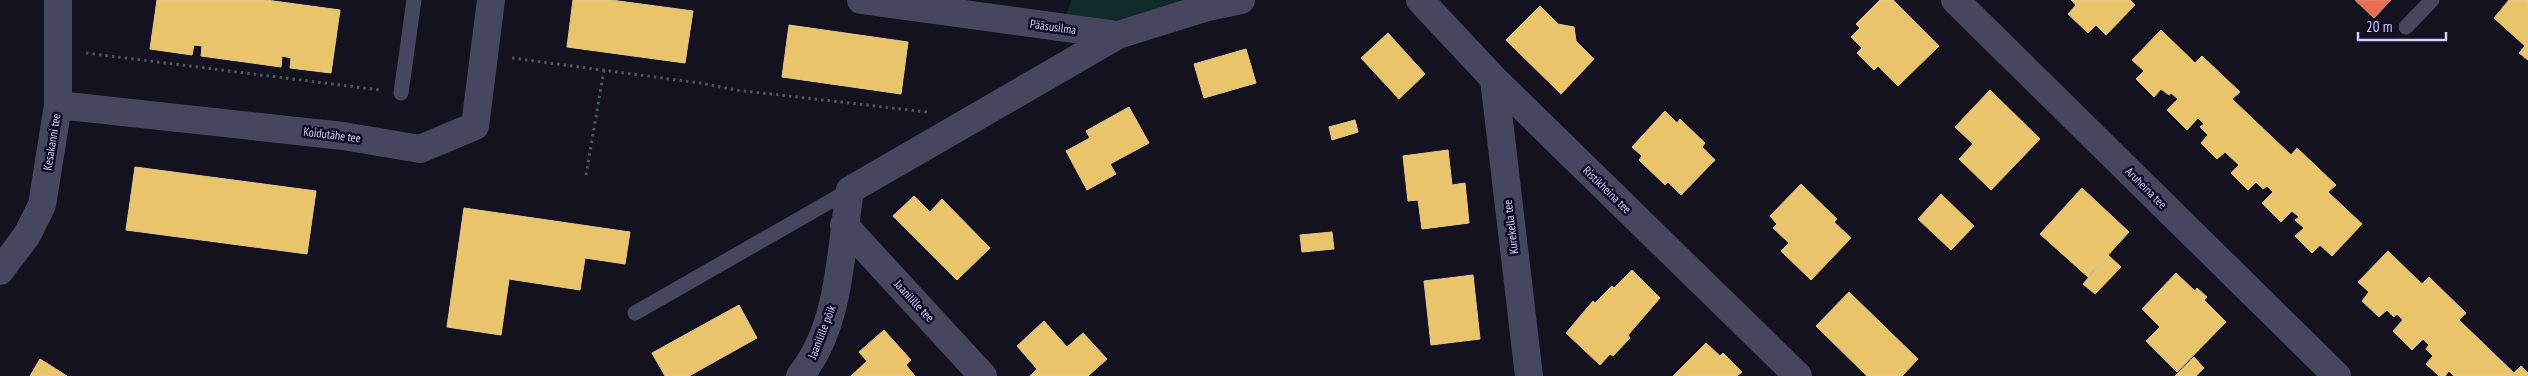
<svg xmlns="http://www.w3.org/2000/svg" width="2528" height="376" font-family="'PT Sans Narrow',sans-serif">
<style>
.green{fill:#102a29}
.homes{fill:#e9c46a;stroke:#e2c797}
.shops{fill:#e76f51;stroke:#e18c85}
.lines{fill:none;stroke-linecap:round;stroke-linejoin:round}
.path{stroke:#485965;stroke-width:3;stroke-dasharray:2.5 4;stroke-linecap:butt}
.service{stroke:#46475f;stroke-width:15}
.minor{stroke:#46475f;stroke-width:28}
.labels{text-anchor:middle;stroke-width:5;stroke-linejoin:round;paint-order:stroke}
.street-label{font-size:12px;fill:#d2cfff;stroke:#0f0d23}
</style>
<rect width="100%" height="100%" fill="#13121e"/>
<path class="green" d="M1071 0H1217L1112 21 1066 16Z"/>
<path class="homes" d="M157 0H266L340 10 331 73 290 68 291 58 282 56 281 67 201 56 202 46 194 45 192 55 150 49Z
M573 0H611L693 11 685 63 567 47Z
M1880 0H1893L1939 46 1898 86 1878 66 1874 70 1857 53 1862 48 1851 37 1860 28 1856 24Z
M2071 0H2130L2135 5 2106 35 2096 25 2088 33 2068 14 2076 5Z
M2509 0H2528V60L2519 53 2525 46 2494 18Z
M1540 6 1558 24 1574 27 1576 41 1594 59 1561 94 1506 40Z
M789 25 908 42 901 94 782 77Z
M2161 30 2195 63 2202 56 2240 92 2232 99 2291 155 2297 148 2336 185 2328 192 2362 224 2332 256 2320 245 2312 253 2295 236 2304 228 2295 220 2299 217 2292 211 2281 222 2262 203 2273 192 2267 186 2263 189 2256 182 2248 190 2231 173 2239 165 2225 152 2217 159 2201 143 2208 135 2200 127 2204 124 2198 118 2187 130 2167 110 2178 99 2171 93 2169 95 2161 89 2154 97 2136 79 2144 71 2132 60Z
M1388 33 1425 74 1399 99 1361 58Z
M1246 49 1256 83 1204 98 1194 64Z
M1990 90 2040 139 1991 190 1959 159 1973 144 1955 127Z
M1129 107 1149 143 1110 164 1116 174 1087 190 1066 151 1090 138 1086 131Z
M1665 111 1677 123 1680 119 1705 143 1702 147 1715 160 1681 195 1668 182 1665 185 1639 160 1642 156 1632 147Z
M1355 120 1358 132 1332 140 1329 127Z
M1448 150 1452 185 1465 183 1469 223 1422 229 1418 200 1408 201 1403 156Z
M135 167 316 191 307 254 126 230Z
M1801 184 1837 219 1834 222 1851 238 1811 280 1781 251 1789 243 1773 228 1777 224 1770 216Z
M2082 188 2129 232 2088 277 2040 234Z
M1941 194 1974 226 1951 250 1918 219Z
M914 196 930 212 942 199 990 248 957 280 893 216Z
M464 208 630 232 625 264 585 258 580 290 509 279 501 335 447 327Z
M1332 232 1334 249 1302 252 1300 235Z
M2388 251 2422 284 2429 277 2466 313 2459 320 2514 373 2521 366 2528 373V376H2454L2449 371 2445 376H2439L2426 364 2433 356 2426 349 2429 345 2423 339 2412 350 2393 331 2403 320 2397 314 2394 317 2387 310 2379 317 2362 301 2369 292 2358 282Z
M2108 255 2121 267 2095 294 2083 284Z
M1632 270 1660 298 1628 335 1630 338 1613 356 1610 354 1600 365 1566 333 1593 301 1595 303 1612 286 1614 288Z
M2176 273 2195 291 2197 288 2207 297 2204 300 2226 322 2177 372 2146 341 2160 327 2142 309Z
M1473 275 1480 339 1431 345 1424 281Z
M1849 292 1918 359 1902 376H1867L1816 326Z
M739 305 757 338 689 376H665L652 353Z
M1044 321 1067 347 1083 333 1107 359 1088 376H1030L1037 369 1017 346Z
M884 330 911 360 906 365 915 376H851L867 361 859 352Z
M1706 343 1720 356 1723 353 1742 372 1737 376H1673Z
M2194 357 2204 368 2196 376H2175Z
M40 359 67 376H30Z"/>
<path class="shops" d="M2355 0H2391L2374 18Z"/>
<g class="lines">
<path class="path" d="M86 53 380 90
M512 58 700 83 736 90 927 112
M586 175 604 70"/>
<path class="service" d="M2406 27 2432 0
M401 93 414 0
M635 313 850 190"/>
<path class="minor" d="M861 0 1118 35 1208 7 1241 0
M1420 0 1494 79 1798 376
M1955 0 2337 376
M1494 79 1529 376
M58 105 343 136 420 149 475 126 491 0
M844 225 983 376
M0 271 27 235 42 205 58 105V0
M800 376C841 325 840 253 850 190L1118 35"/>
</g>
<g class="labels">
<g class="street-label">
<text transform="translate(1053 27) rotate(8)" y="4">Pääsusilma</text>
<text transform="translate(332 135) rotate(7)" y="4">Koidutähe tee</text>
<text transform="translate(52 142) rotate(-81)" y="4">Kesakanni tee</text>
<text transform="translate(2146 188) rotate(45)" y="4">Aruheina tee</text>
<text transform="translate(1607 190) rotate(44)" y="4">Ristikheina tee</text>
<text transform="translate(1511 227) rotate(-97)" y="4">Kurekella tee</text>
<text transform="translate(914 301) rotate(47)" y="4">Jaanilille tee</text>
<text transform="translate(822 332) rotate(-69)" y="4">Jaanilille põik</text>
</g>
</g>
<path d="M2358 32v8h88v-8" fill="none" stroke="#d2cfff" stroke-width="2.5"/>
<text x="2366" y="32" font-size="15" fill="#d2cfff" stroke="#0f0d23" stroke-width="4" paint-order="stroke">20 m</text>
</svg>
